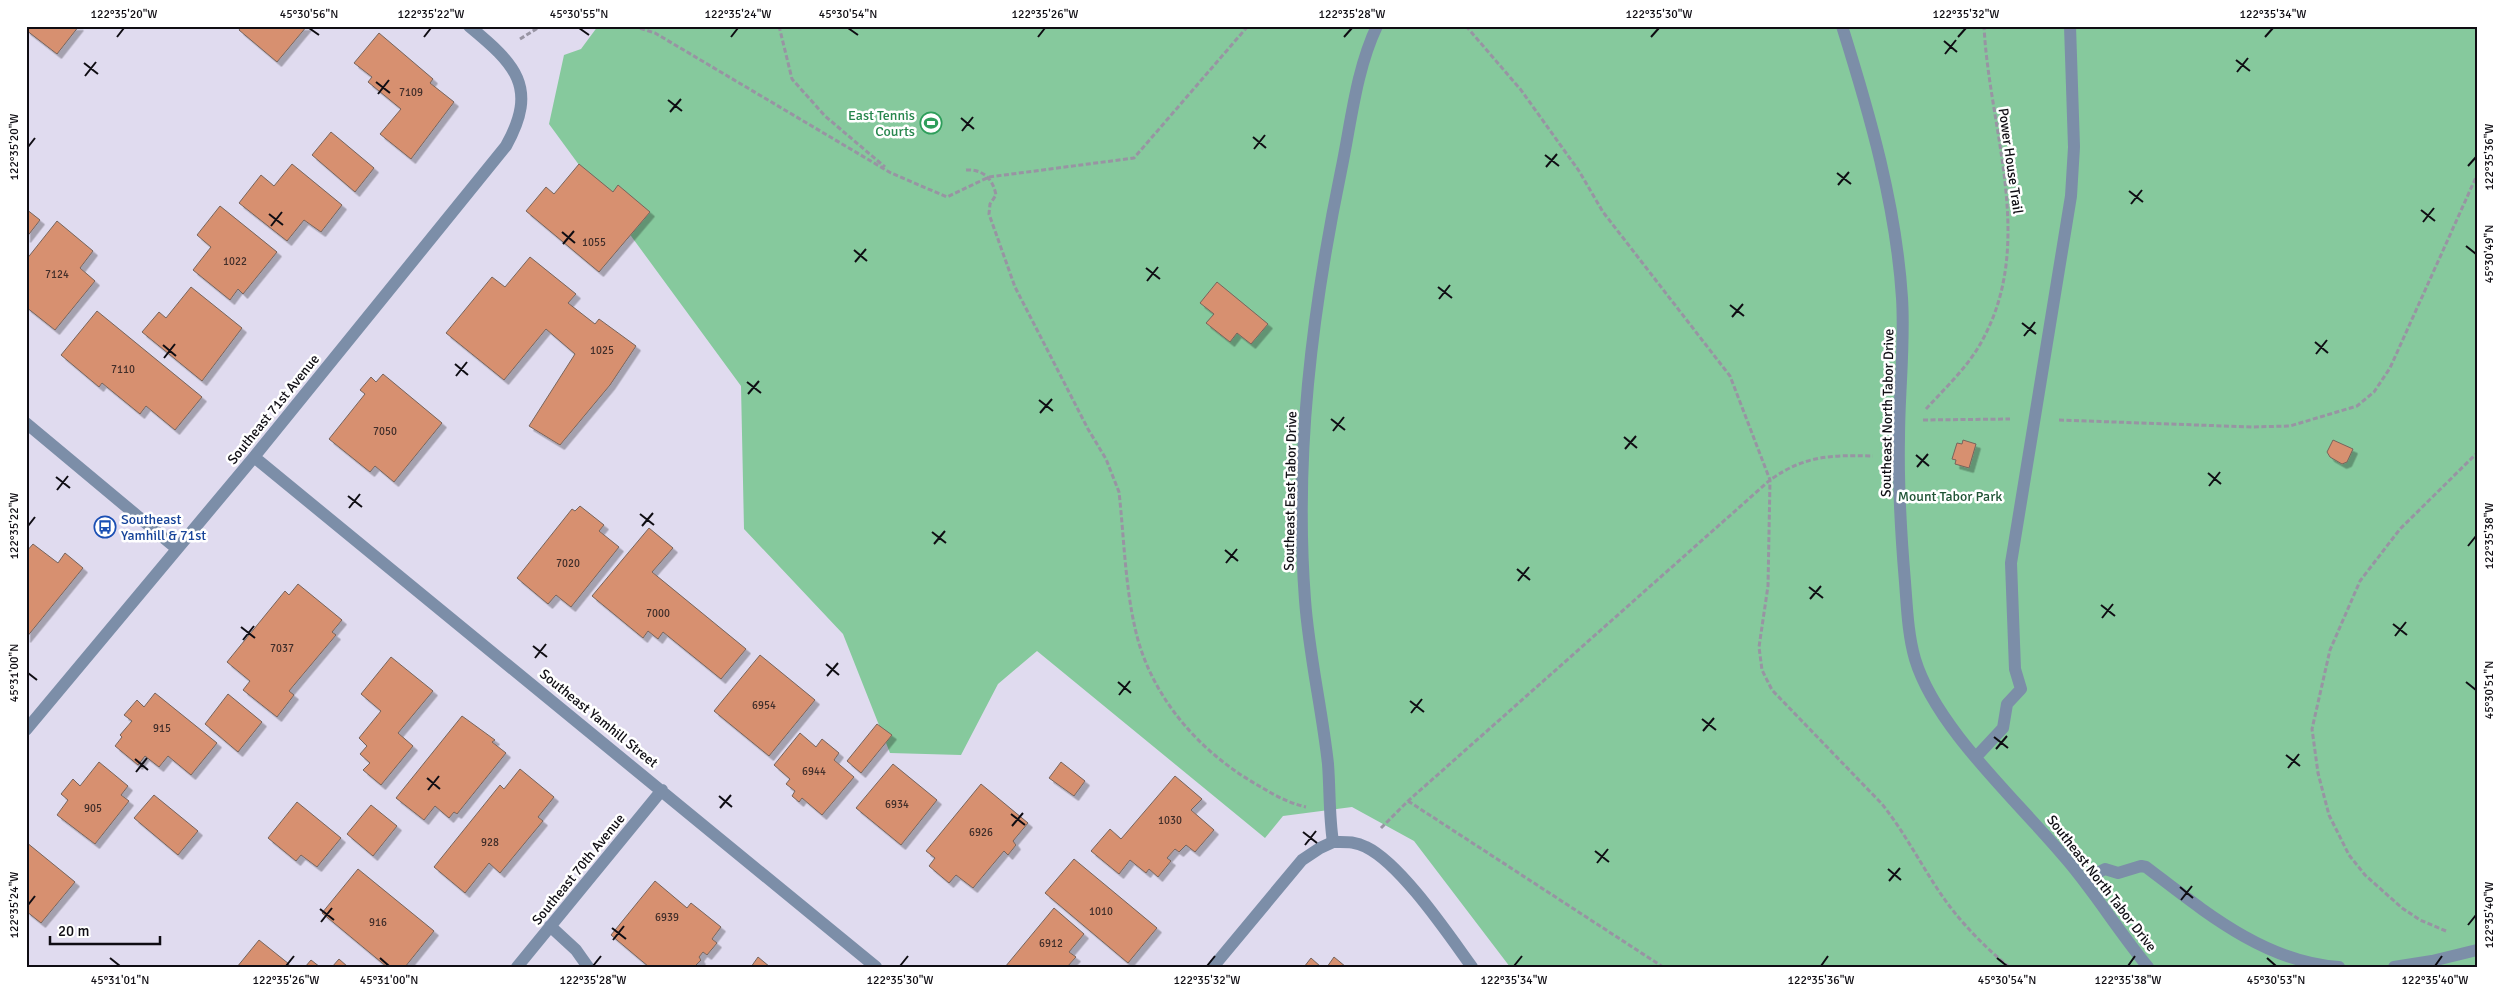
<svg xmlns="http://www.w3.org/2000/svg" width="2503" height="993" font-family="Signika,sans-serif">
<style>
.green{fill:#86c99d}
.building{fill:#d7906f;stroke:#77645c;filter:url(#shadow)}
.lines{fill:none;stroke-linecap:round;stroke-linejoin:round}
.path{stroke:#9894a3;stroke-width:3;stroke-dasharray:5 2.5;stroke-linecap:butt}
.lane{stroke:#7c8ea8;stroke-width:12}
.street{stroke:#7c8ea8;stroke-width:12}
.ticks{fill:none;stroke:#0f0d13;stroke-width:2}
.labels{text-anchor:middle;stroke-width:5;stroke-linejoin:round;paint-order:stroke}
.number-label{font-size:11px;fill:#412e2a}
.leisure-label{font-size:14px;fill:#27864d;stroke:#fff;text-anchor:end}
.street-label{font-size:14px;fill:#0f0d13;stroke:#fff}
.park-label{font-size:14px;fill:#1f5334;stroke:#fff}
.transit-label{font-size:14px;fill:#164399;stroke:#fff;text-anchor:start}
.neatline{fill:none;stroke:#0f0d13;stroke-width:2}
.ticks-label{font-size:12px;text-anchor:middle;fill:#0f0d13}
</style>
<defs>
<filter id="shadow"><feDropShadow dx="4.5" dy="4.5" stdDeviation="0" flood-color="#0004"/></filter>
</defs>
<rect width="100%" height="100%" fill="#e0dbef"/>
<path class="green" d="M598 26H2477V967H1510L1414 841 1352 807 1283 816 1265 838 1037 651 998 684 961 755 890 753 843 634 744 529 741 386 549 124 564 55 581 49Z"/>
<path class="building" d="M26 26H79L57 54 26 30Z
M242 26H307L277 62 239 30Z
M379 33 433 79 430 83 454 102 411 159 380 134 401 109 368 82 372 77 354 63Z
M331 132 374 168 355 192 312 155Z
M292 164 342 205 321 232 304 220 287 241 239 203 261 175 274 186Z
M579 164 613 192 618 185 650 212 599 272 526 211 546 187 554 194Z
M220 206 277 252 243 294 238 289 230 300 193 270 211 247 197 235Z
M26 209 40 220 26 238Z
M57 221 93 251 80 268 95 281 55 330 26 307V260Z
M530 257 576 294 568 303 595 324 599 319 636 346 610 385 560 445 529 426 575 354 546 329 504 380 446 333 492 277 505 287Z
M1217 282 1268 324 1251 344 1237 333 1230 342 1206 323 1214 314 1200 303Z
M191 287 242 328 202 381 142 332 159 312 166 318Z
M97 311 202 397 175 430 146 406 140 414 102 383 99 387 61 355Z
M383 374 442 423 394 482 375 466 370 472 329 439 365 394 360 390 371 377 376 382Z
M1963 440 1976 444 1969 468 1955 464 1956 460 1952 459 1957 443 1962 444Z
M2333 440 2353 449 2347 462 2342 464 2330 457 2327 452Z
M580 506 604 525 599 531 619 547 571 607 556 595 548 604 517 578 572 509 575 511Z
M649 528 673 548 652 572 746 649 721 679 663 632 658 639 648 631 643 638 592 596Z
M33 544 58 563 65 553 83 568 26 638V552Z
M298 584 342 620 332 632 336 635 289 691 294 695 277 717 243 690 250 681 227 662 285 591 289 595Z
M760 655 815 700 769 756 714 711Z
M391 657 433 691 398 733 413 746 381 785 363 770 370 763 360 754 367 746 359 738 381 711 361 694Z
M155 693 217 743 191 775 168 756 159 767 145 756 138 765 115 746 122 737 120 735 132 721 124 715 137 700 144 707Z
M228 694 262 722 238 752 205 724Z
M462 716 495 740 492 742 506 753 457 814 454 812 449 818 435 806 424 820 396 798Z
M877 724 892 735 861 773 847 761Z
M800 733 816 747 822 739 839 753 834 760 854 777 822 815 802 798 799 802 792 796 795 791 786 784 790 779 774 765Z
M99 762 128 786 121 795 129 801 95 844 57 815 68 800 61 794 73 779 80 786Z
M1061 762 1085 781 1074 796 1049 778Z
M893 764 937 800 901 845 856 808Z
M520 769 554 797 538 817 543 821 500 873 489 863 465 893 434 867 500 785 504 789Z
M1175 776 1202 799 1191 810 1214 830 1195 852 1186 845 1179 852 1175 849 1167 858 1171 861 1158 877 1149 869 1146 873 1130 860 1119 874 1091 851 1110 829 1121 839Z
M981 784 1028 823 1013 841 1016 845 1008 855 1004 851 973 888 956 875 949 883 929 866 935 858 926 851Z
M154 795 198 831 178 855 134 818Z
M297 802 341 838 317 867 301 855 296 861 268 838Z
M371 805 397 826 373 856 347 834Z
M26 842 75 882 41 923 26 911Z
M1074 859 1157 928 1128 963 1045 893Z
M358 869 434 931 405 967H387L322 913Z
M655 881 687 908 691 903 721 927 712 939 717 943 707 955 703 952 699 957 701 960 694 967H649L611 935Z
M1054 908 1084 934 1069 952 1076 957 1067 967H1005Z
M259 940 289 964 287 967H237Z
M758 957 770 967H751Z
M1334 957 1346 967H1327Z
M1311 958 1321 967H1304Z
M339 959 348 967H332Z
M311 960 320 967H305Z"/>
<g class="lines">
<path class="path" d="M633 26 655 33 891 173 947 197 989 177 1134 158 1248 26
M779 26 792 79 825 116 885 167
M1466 26 1521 90 1579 171 1603 212 1730 376 1770 480 1768 586 1759 647 1762 670 1772 690 1882 804C1906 834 1923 869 1945 900 1963 925 1986 948 2009 967
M520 39 541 26
M966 170C983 169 993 179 996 195L990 204 989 214 1015 287 1088 429 1106 459 1119 492C1124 537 1125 584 1135 628 1150 697 1201 754 1261 787 1276 796 1289 803 1306 807
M1926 409C1946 387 1969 366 1983 339 2036 241 1989 129 1984 26
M1923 420 2010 419
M2059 420 2252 427 2290 426 2357 406 2374 392 2390 368 2477 175
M1408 801 1663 967
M1381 828 1408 801 1770 480C1805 455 1832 455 1873 456
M2446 931 2420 920 2402 908 2365 875 2349 855 2329 815 2318 773 2312 729 2330 650 2360 581 2400 529 2477 453"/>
<path class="lane" d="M1377 26C1356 70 1351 123 1341 171 1312 311 1294 456 1305 600 1309 655 1322 709 1328 764 1330 790 1329 816 1333 842 1345 842 1355 841 1366 847 1401 864 1448 934 1472 967
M1842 26C1870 115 1896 205 1902 298 1905 345 1899 391 1899 438 1898 486 1901 535 1905 582 1907 608 1908 635 1915 659 1936 729 2020 803 2067 860 2096 894 2119 932 2148 967
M1976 757 2003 728 2007 704 2021 689 2015 669 2011 563 2071 196 2074 147 2070 26
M2087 883 2099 872 2105 869 2118 873 2141 866 2146 867C2204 911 2264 962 2339 967
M2394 967 2432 961 2477 950"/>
<path class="street" d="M26 423 177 549
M254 457 876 967
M26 730 254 457 506 146C539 87 515 64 469 26
M550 926 576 950 588 967
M517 967 662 790
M1213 967 1302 860 1320 848 1333 842"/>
</g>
<path class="ticks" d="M309 28 319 35M579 28 589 35M848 28 858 35M117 37 124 28M424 37 431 28M731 37 738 28M1038 37 1045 28M1344 37 1352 28M1651 37 1659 28M1958 37 1966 28M2265 37 2273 28M1944 41 1957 52M1945 54 1956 40M2236 60 2250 71M84 63 98 74M2237 72 2248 58M85 76 96 62M376 82 390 93M378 94 389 80M668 100 682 111M670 112 681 99M961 118 974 129M962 131 973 117M1253 137 1266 148M28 147 35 138M1254 149 1265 135M1545 155 1559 166M2468 166 2476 157M1546 167 1557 154M1837 173 1851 184M1838 185 1849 172M2129 191 2143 202M2131 204 2142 190M2421 210 2435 221M269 214 283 225M2423 222 2434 208M271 226 282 212M562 232 575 243M563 244 574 231M2466 246 2476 254M854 250 867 261M855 262 866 249M1146 268 1160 279M1147 281 1158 267M1438 287 1452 298M1439 299 1450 285M1730 305 1744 316M1732 317 1743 304M2022 323 2036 334M2024 336 2035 322M2315 342 2328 353M163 345 176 356M2316 354 2327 340M164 358 175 344M455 364 468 375M456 376 467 362M747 382 761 393M748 394 759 381M1039 400 1053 411M1040 413 1052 399M1331 419 1345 430M1333 431 1344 417M1624 437 1637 448M1625 449 1636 436M1916 455 1929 466M1917 467 1928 454M2208 473 2221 484M56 477 70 488M2209 486 2220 472M57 490 68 476M348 496 362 507M349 508 360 494M640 514 654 525M28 526 35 517M642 526 653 513M932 532 946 543M934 544 945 531M2468 546 2476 536M1225 550 1238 561M1226 563 1237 549M1517 569 1530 580M1518 581 1529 567M1809 587 1823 598M1810 599 1821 586M2101 605 2115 616M2102 618 2113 604M2393 624 2407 635M241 627 255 638M2395 636 2406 622M243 640 254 626M533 646 547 657M535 658 546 644M826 664 839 675M28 673 37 680M827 676 838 663M1118 682 1131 693M2466 682 2476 690M1119 695 1130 681M1410 701 1424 712M1411 713 1422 699M1702 719 1716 730M1703 731 1714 718M1994 737 2008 748M1996 749 2007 736M2286 755 2300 766M135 759 148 770M2288 768 2299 754M136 772 147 758M427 778 440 789M428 790 439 776M719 796 732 807M720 808 731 795M1011 814 1025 825M1012 826 1023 813M1303 832 1317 843M1305 845 1316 831M1595 851 1609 862M1597 863 1608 849M1888 869 1901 880M1889 881 1900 868M2180 887 2193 898M2181 900 2192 886M28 905 35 896M320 909 334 920M321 922 332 908M2468 925 2476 915M612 928 626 939M613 940 624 926M110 958 120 966M380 958 389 966M1997 958 2007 966M2267 958 2276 966M286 966 294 956M593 966 601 956M900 966 908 956M1207 966 1215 956M1514 966 1522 956M1821 966 1828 956M2128 966 2135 956M2435 966 2442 956"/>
<defs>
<g id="stadium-ring" transform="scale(1.125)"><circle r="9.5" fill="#fff" stroke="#2e9e5b" stroke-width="1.5"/><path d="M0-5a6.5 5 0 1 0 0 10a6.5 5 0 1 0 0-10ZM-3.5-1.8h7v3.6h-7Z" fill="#2e9e5b"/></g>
<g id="bus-ring" transform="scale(1.125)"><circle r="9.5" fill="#fff" stroke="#1a4fb4" stroke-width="1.5"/><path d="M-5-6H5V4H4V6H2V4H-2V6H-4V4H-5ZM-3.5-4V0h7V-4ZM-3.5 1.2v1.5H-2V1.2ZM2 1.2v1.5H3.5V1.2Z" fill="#1a4fb4"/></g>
</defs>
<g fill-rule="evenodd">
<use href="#stadium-ring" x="931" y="123"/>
<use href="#bus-ring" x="105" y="527"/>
</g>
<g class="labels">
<g class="number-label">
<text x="411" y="96">7109</text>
<text x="594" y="246">1055</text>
<text x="235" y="265">1022</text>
<text x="57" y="278">7124</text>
<text x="602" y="354">1025</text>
<text x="123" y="373">7110</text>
<text x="385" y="435">7050</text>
<text x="568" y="567">7020</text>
<text x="658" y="617">7000</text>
<text x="282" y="652">7037</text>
<text x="764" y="709">6954</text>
<text x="162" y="732">915</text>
<text x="814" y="775">6944</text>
<text x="897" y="808">6934</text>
<text x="93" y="812">905</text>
<text x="1170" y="824">1030</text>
<text x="981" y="836">6926</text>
<text x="490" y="846">928</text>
<text x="1101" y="915">1010</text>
<text x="667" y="921">6939</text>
<text x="378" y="926">916</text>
<text x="1051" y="947">6912</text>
</g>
<g class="leisure-label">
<text x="915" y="120">East Tennis<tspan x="915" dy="16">Courts</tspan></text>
</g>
<g class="street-label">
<text transform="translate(2011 161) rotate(82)" y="5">Power House Trail</text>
<text transform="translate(273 409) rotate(-51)" y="5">Southeast 71st Avenue</text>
<text transform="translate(1887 413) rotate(-89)" y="5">Southeast North Tabor Drive</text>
<text transform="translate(1290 491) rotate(-89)" y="5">Southeast East Tabor Drive</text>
<text transform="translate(599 718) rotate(39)" y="5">Southeast Yamhill Street</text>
<text transform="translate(578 869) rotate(-51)" y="5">Southeast 70th Avenue</text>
<text transform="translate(2102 883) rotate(52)" y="5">Southeast North Tabor Drive</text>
</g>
<g class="park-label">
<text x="1950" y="501">Mount Tabor Park</text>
</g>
<g class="transit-label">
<text x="121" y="524">Southeast<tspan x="121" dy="16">Yamhill &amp; 71st</tspan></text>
</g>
</g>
<rect width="2503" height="993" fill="none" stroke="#ffffff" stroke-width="55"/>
<path d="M50 936v8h110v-8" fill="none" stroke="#0f0d13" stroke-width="2.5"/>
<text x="58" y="936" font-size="15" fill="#0f0d13" stroke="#ffffff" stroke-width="4" paint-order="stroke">20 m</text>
<rect x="28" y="28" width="2448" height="938" class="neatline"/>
<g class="ticks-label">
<text x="124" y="18">122°35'20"W</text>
<text x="309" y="18">45°30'56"N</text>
<text x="431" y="18">122°35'22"W</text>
<text x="579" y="18">45°30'55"N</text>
<text x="738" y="18">122°35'24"W</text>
<text x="848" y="18">45°30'54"N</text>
<text x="1045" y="18">122°35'26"W</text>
<text x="1352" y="18">122°35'28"W</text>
<text x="1659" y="18">122°35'30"W</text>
<text x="1966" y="18">122°35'32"W</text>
<text x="2273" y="18">122°35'34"W</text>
<text transform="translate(14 147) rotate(-90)" y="4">122°35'20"W</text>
<text transform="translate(2489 157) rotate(-90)" y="4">122°35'36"W</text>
<text transform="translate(2489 254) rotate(-90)" y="4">45°30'49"N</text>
<text transform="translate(14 526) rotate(-90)" y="4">122°35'22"W</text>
<text transform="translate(2489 536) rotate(-90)" y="4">122°35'38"W</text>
<text transform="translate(14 673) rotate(-90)" y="4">45°31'00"N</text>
<text transform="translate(2489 690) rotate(-90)" y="4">45°30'51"N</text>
<text transform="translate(14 905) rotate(-90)" y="4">122°35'24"W</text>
<text transform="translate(2489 915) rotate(-90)" y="4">122°35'40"W</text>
<text x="120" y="984">45°31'01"N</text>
<text x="286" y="984">122°35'26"W</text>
<text x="389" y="984">45°31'00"N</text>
<text x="593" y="984">122°35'28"W</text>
<text x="900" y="984">122°35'30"W</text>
<text x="1207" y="984">122°35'32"W</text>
<text x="1514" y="984">122°35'34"W</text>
<text x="1821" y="984">122°35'36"W</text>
<text x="2007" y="984">45°30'54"N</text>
<text x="2128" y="984">122°35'38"W</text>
<text x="2276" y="984">45°30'53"N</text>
<text x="2435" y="984">122°35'40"W</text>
</g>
</svg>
